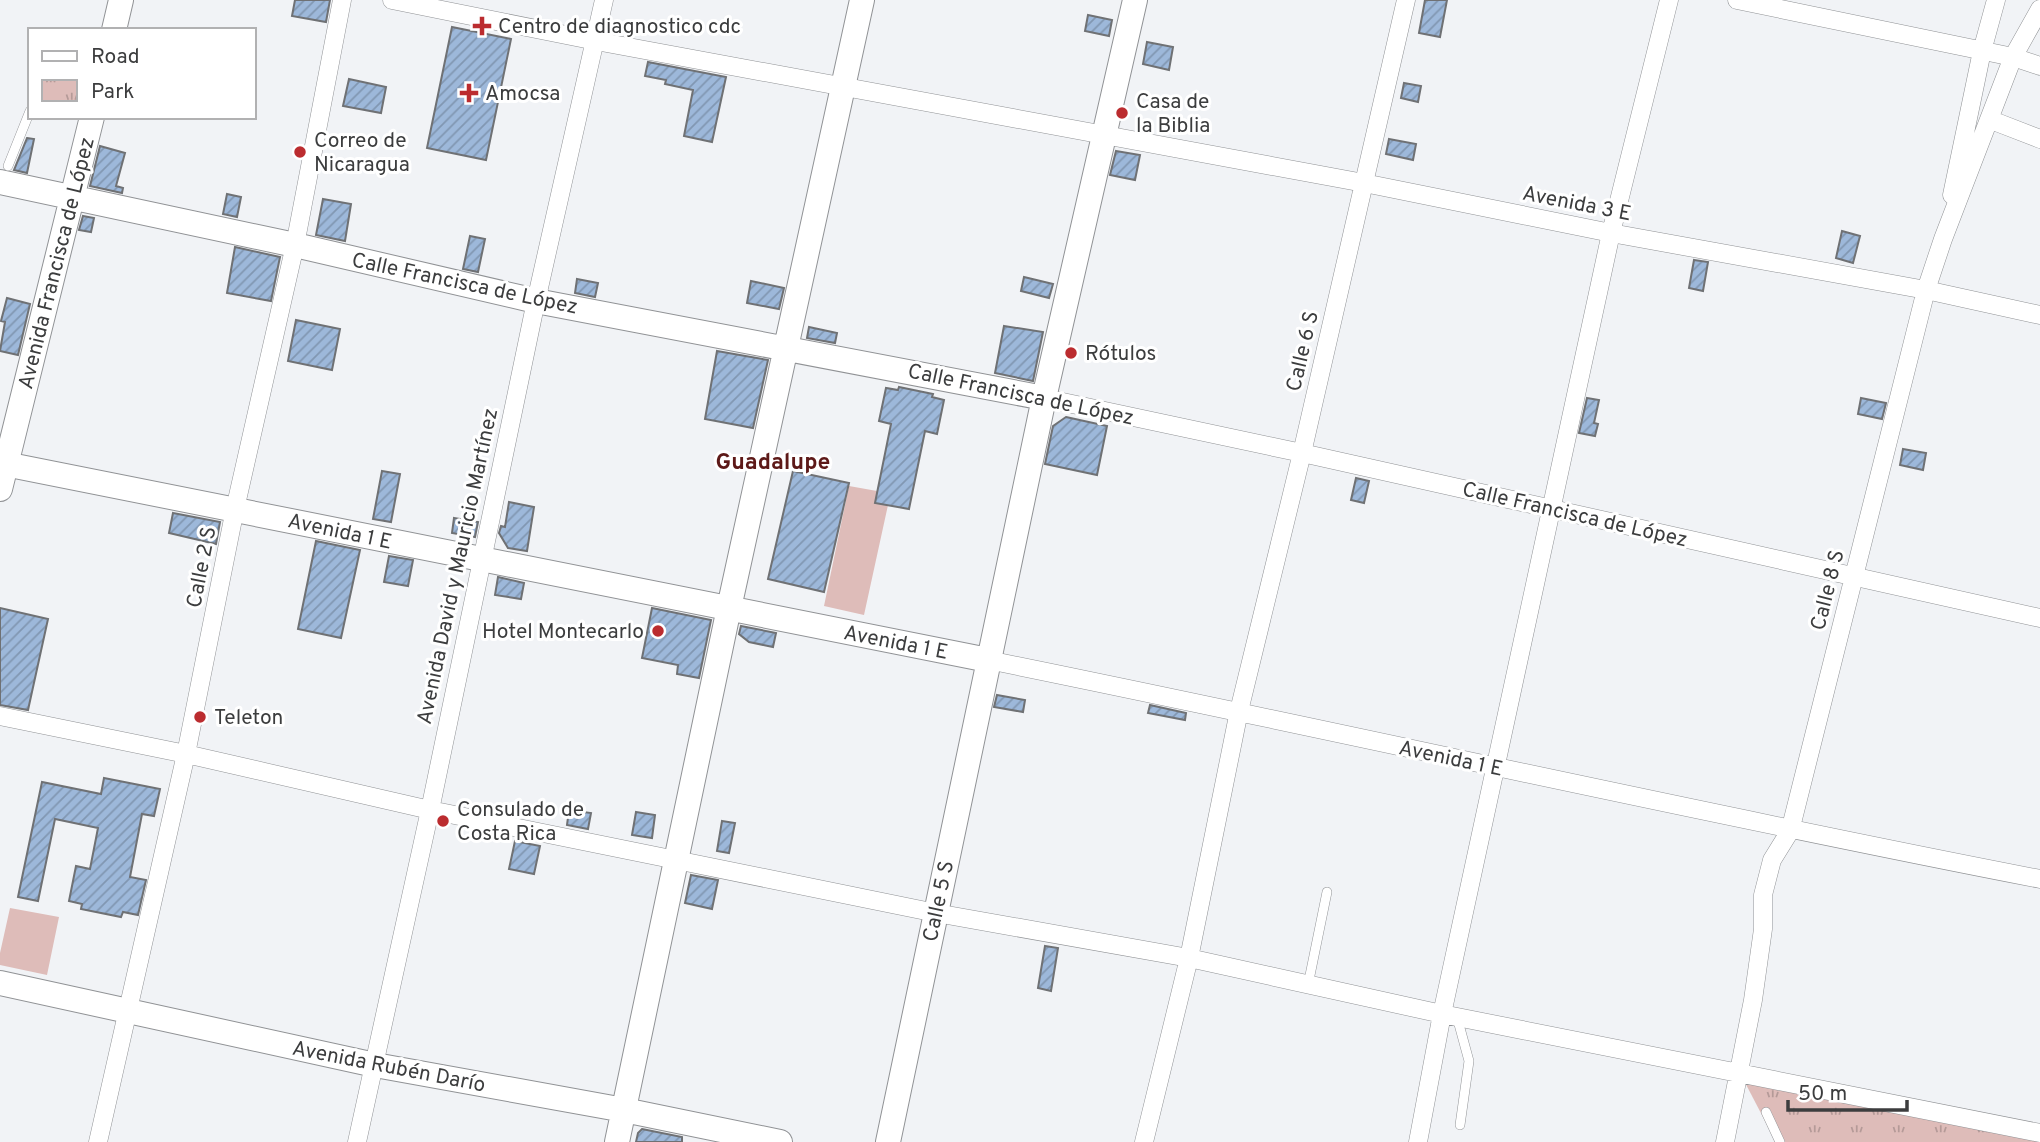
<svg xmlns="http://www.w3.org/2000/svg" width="2040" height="1142" font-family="Overpass,sans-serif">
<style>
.green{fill:#debcb9}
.park{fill:url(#park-tufts)}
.building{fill:url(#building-hatch);stroke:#6f7174;stroke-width:2}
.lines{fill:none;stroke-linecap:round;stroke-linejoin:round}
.lane-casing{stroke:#909295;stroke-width:10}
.street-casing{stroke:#909295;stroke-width:19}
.secondary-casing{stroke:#909295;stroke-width:26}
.lane{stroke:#fff;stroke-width:9}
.street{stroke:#fff;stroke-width:18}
.secondary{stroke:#fff;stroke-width:24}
.poi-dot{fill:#bb2c2f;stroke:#fff;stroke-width:2.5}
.labels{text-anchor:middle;stroke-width:6;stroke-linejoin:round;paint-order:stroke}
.poi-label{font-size:21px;fill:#3c3d3e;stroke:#fff;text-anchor:start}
.street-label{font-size:21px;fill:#3c3d3e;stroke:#fff}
.neighbourhood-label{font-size:23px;font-weight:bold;fill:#5d1918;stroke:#fff}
</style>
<defs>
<pattern id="park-tufts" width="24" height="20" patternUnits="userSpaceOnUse" patternTransform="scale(1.75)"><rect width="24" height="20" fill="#debcb9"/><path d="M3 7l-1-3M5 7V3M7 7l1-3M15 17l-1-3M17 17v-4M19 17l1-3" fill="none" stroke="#b59a98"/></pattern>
<pattern id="building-hatch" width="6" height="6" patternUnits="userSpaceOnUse" patternTransform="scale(1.75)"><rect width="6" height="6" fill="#9db8da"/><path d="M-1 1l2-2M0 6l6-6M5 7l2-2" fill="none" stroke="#8197b2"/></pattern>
</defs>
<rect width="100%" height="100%" fill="#f1f3f6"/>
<path class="green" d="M849 486 877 491 875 502 888 505 864 615 824 606Z
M10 908 59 917 47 975 0 965V953Z"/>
<path class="park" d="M1740 1073 2040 1138 2039 1142H1776Z"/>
<path class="building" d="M295 0H330L326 22 292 16Z
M1425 0H1447L1440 37 1419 33Z
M1088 15 1112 20 1109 36 1085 31Z
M452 27 511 39 486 160 427 148Z
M1147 42 1173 47 1169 70 1143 64Z
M648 62 726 77 712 142 684 136 693 90 665 84 666 80 645 76Z
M349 79 386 87 381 113 343 106Z
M1404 83 1421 86 1418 102 1401 98Z
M27 138 34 139 27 173 14 170Z
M1389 139 1416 144 1413 160 1386 154Z
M100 146 125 153 116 186 123 188 122 193 90 186Z
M1116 151 1140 155 1135 180 1110 175Z
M227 194 241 197 237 217 223 214Z
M323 199 351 204 345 241 316 235Z
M83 216 94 218 91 232 79 230Z
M1842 231 1860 236 1853 263 1836 258Z
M470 236 485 239 478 272 463 269Z
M235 247 280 257 271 301 227 293Z
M1694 260 1708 262 1703 291 1689 288Z
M1024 277 1053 284 1049 298 1021 291Z
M577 279 598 283 595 297 575 293Z
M751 281 784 288 779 309 747 303Z
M7 298 30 304 18 355 0 351 5 322 1 321Z
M296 320 340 329 332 370 288 361Z
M1004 326 1043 332 1033 381 995 373Z
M809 327 837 333 835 343 807 338Z
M717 351 768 360 753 428 705 419Z
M899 387 933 394 932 397 944 400 937 434 925 431 909 509 875 503 891 424 879 421 886 388 898 390Z
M1587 398 1599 400 1594 423 1598 424 1595 436 1579 433Z
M1861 398 1886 403 1882 419 1858 414Z
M1066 417 1107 426 1097 475 1045 464 1053 426Z
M1903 449 1926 453 1923 470 1900 465Z
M382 471 400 474 391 522 373 519Z
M793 471 849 483 824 592 768 579Z
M1356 478 1369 481 1364 503 1351 500Z
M509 502 534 507 527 551 508 548 499 533 501 526 505 527Z
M173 513 220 522 216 544 169 533Z
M454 518 478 522 475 537 452 533Z
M316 541 360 550 341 638 298 629Z
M389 556 413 560 408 586 384 582Z
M498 577 524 583 521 599 495 595Z
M0 608 48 619 28 710 0 705Z
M652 608 711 620 699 678 677 674 678 665 642 658Z
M741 626 776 633 773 647 749 642 739 634Z
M997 695 1025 700 1023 712 994 707Z
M1150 705 1186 713 1185 720 1148 713Z
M104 778 160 789 154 816 142 814 130 877 146 880 138 915 123 912 121 917 81 909 82 904 69 901 76 866 90 869 98 828 55 819 38 901 18 897 42 782 101 794Z
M569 810 591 813 588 829 567 825Z
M636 812 655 815 652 838 632 835Z
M722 821 735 823 729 853 717 851Z
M515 841 540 846 534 874 509 869Z
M691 875 718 880 712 909 685 903Z
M1045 946 1058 948 1051 991 1038 988Z
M642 1129 682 1137V1142H636L638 1133Z"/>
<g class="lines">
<g class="lane-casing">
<path id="lane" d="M8 166 30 111
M1308 985 1327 892
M1457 1017 1469 1061 1460 1125
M1766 1112 1780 1142"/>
</g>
<g class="street-casing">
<path id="street" d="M392 0 596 41 1364 183 1611 233 1926 290 2040 315
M1737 0 2013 57 2040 66
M1991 120 2040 139
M1952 195 1982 51 1996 0
M1044 398 1302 453 2040 618
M988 660C1339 731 1688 811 2040 879
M0 716 186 754 430 810 676 860 936 913 1189 958 1442 1014 2040 1133
M98 1142 186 754 235 509 295 245 342 0
M357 1142 430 810 536 301 604 0
M1144 1142 1189 958 1239 711 1302 453 1406 0
M1418 1142 1442 1014 1611 233 1669 0
M1725 1142 1753 1000 1763 929V895L1772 860 1790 831 1926 290 1943 239 2013 57 2040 9"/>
</g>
<g class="secondary-casing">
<path id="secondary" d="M114 30 121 0
M0 182 295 245 536 301 1044 398
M0 463 988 660
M0 489 92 117
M0 983 375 1065 624 1110 780 1142
M617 1142 729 608 862 0
M888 1142 1044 398 1135 0"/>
</g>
<use href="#lane" class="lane"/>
<use href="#street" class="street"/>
<use href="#secondary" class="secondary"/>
</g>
<g class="poi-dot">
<path d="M478.5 15.5h7v7h7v7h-7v7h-7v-7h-7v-7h7z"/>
<path d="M465.5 82.5h7v7h7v7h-7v7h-7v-7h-7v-7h7z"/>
<circle cx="1122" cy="113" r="7"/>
<circle cx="300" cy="152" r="7"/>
<circle cx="1071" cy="353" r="7"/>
<circle cx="658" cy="631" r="7"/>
<circle cx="200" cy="717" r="7"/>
<circle cx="443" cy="821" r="7"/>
</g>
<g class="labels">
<g class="poi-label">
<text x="498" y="33">Centro de diagnostico cdc</text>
<text x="485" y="100">Amocsa</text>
<text x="1136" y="108">Casa de<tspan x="1136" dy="24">la Biblia</tspan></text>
<text x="314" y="147">Correo de<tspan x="314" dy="24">Nicaragua</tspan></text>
<text x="1085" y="360">Rótulos</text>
<text x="644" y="638" text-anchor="end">Hotel Montecarlo</text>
<text x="214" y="724">Teleton</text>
<text x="457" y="816">Consulado de<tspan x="457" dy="24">Costa Rica</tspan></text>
</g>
<g class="street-label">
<text transform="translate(1577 203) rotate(11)" y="7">Avenida 3 E</text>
<text transform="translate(56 263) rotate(-76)" y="7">Avenida Francisca de López</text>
<text transform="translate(465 283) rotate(12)" y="7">Calle Francisca de López</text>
<text transform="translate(1302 351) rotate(-77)" y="7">Calle 6 S</text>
<text transform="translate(1021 394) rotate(12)" y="7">Calle Francisca de López</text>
<text transform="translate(1575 514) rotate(13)" y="7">Calle Francisca de López</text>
<text transform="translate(340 531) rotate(12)" y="7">Avenida 1 E</text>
<text transform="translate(457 566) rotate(-78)" y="7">Avenida David y Mauricio Martínez</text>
<text transform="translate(201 567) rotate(-79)" y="7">Calle 2 S</text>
<text transform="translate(1827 590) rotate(-76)" y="7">Calle 8 S</text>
<text transform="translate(896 642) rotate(11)" y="7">Avenida 1 E</text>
<text transform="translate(1451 758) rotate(12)" y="7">Avenida 1 E</text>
<text transform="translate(938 901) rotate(-78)" y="7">Calle 5 S</text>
<text transform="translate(389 1066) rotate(11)" y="7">Avenida Rubén Darío</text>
</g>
<g class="neighbourhood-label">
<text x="773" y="469">Guadalupe</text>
</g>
</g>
<rect x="28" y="28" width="228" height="91" fill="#ffffff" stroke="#b1b1b2" stroke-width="2"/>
<rect x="42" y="51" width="35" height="10" fill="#ffffff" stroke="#b1b1b2" stroke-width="2"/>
<text x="91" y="63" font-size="21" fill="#3c3d3e">Road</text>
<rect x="42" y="80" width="35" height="21" fill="url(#park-tufts)" stroke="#b1b1b2" stroke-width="2"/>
<text x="91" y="98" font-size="21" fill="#3c3d3e">Park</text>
<path d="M1788 1100v10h119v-10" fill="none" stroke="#3c3d3e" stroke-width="3.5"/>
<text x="1798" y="1100" font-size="21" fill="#3c3d3e" stroke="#ffffff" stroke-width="5" paint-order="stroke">50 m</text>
</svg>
